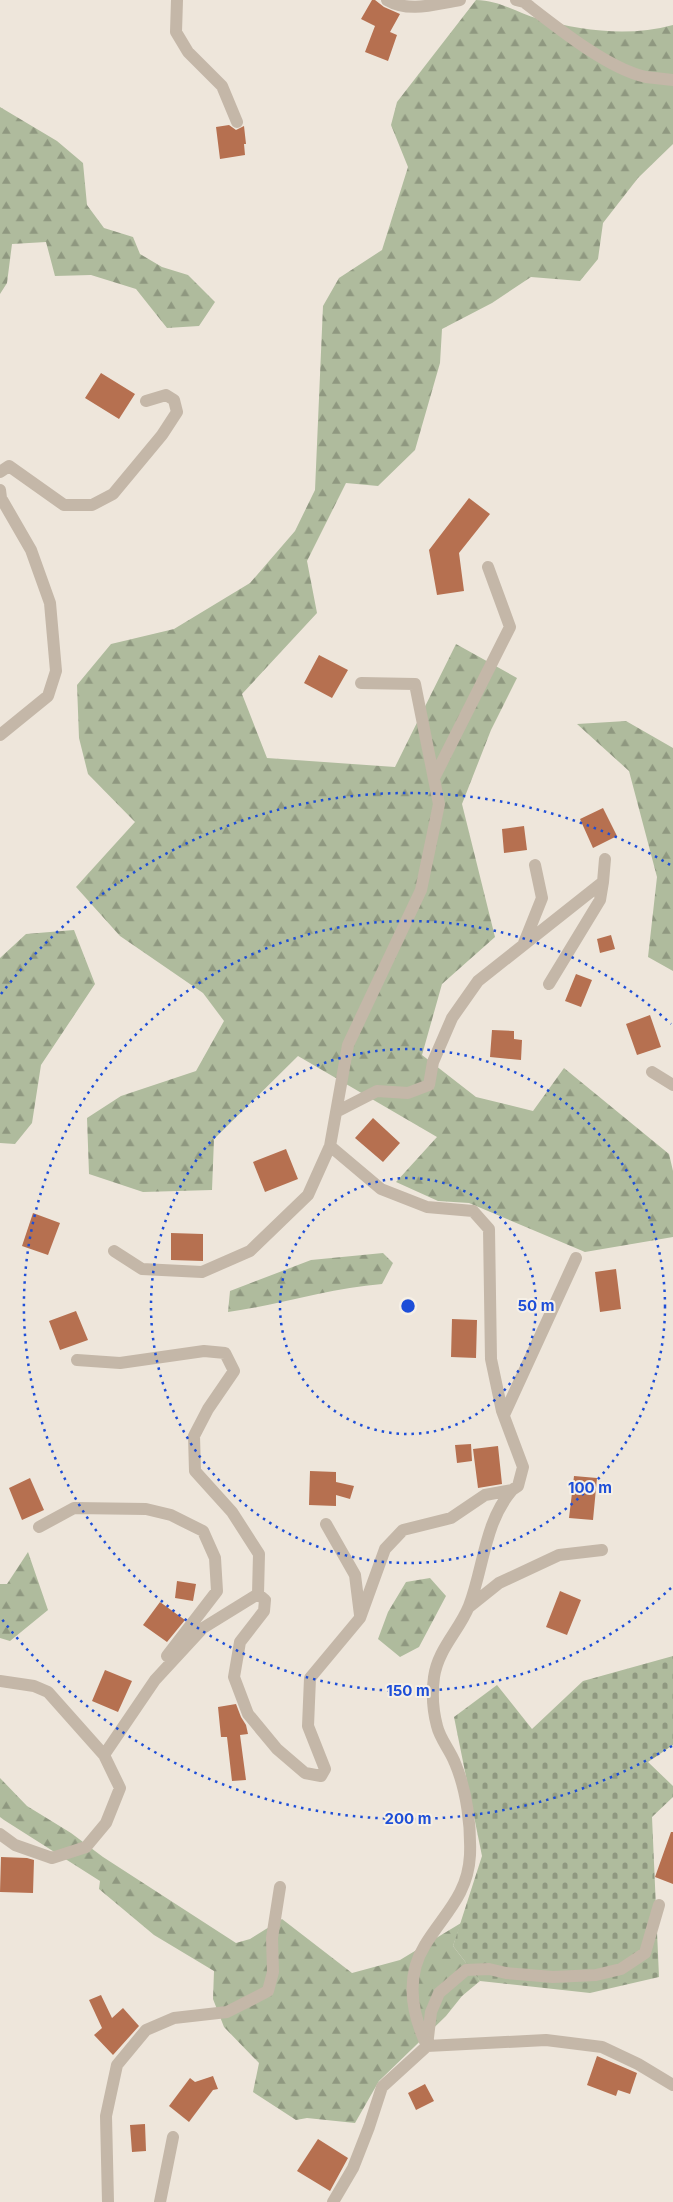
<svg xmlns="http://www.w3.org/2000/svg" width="673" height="2202" font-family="Inter,sans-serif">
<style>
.forest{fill:url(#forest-firs)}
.cemetery{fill:url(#cemetery-stones)}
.building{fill:#b67050}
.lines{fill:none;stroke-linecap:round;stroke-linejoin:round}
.minor{stroke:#c4b7a8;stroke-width:12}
.ring{fill:none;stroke:#1d4ed8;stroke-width:2.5;stroke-dasharray:2.5 5}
.centre{fill:#1d4ed8;stroke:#f6f0e6;stroke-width:2.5}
.ring-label{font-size:15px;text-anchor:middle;font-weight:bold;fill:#1d4ed8;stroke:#f6f0e6;stroke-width:4;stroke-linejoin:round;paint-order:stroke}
</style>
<defs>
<pattern id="forest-firs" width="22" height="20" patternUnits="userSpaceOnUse" patternTransform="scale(1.25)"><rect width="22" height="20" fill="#afbb9d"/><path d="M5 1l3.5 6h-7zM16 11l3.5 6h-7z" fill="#8f9880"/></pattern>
<pattern id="cemetery-stones" width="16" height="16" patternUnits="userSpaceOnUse" patternTransform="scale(1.25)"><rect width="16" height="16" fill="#afbb9d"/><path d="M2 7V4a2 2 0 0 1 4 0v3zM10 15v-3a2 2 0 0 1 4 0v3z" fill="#8f9880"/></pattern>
</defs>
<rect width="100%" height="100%" fill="#eee6db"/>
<path class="forest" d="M476 0C499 0 517 13 539 19 583 31 629 37 673 25V144L638 178 603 223 598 259 580 281 531 277 492 303 442 329 440 363 415 450 378 486 346 483 307 561 317 613 242 694 267 758 395 767 456 644 517 678 491 730 462 804 495 937 442 984 422 1055 476 1097 533 1111 564 1068 669 1154 673 1171V1237L585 1252 469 1203 438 1201 396 1182 437 1137 298 1056 214 1139 212 1190 143 1192 89 1174 87 1118 121 1096 196 1071 224 1021 203 993 120 936 76 887 135 822 88 774 79 738 77 685 111 644 174 629 250 583 295 531 315 490 323 306 339 278 382 250 408 167 391 125 397 102Z
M0 107 57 141 83 163 87 205 104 228 133 237 140 254 162 267 188 275 215 302 199 326 167 328 136 289 91 275 55 276 46 242 12 244 7 283 0 294Z
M626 721 673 748V971L648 957 657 877 629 771 577 724Z
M74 930 95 984 41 1065 32 1123 15 1144 0 1143V958L26 934Z
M383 1253 393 1263 382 1284C330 1288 280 1305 228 1312L230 1291 311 1260Z
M28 1552 48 1610 10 1641 0 1638V1584H7Z
M430 1578 446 1596 419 1647 400 1657 378 1639 388 1612 406 1582Z
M0 1778 27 1806 71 1833 103 1857 236 1943 250 1939 282 1919 352 1973 400 1960 461 1923 453 1946 480 1981 462 1996 446 2016 379 2081 355 2123 307 2118 296 2120 253 2092 259 2063 224 2027 213 1999 214 1971 154 1935 99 1889 100 1881 4 1820 0 1817Z"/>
<path class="cemetery" d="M673 1656V1745L648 1762 673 1786V1797L652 1817 659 1977 590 1993 480 1981 453 1946 482 1856 454 1717 497 1685 532 1729 583 1681Z"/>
<path class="building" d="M372 0H375L384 7 400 14 390 32 397 35 388 61 365 52 375 26 361 19Z
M229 125 236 130 244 126 246 144H244L245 155 220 159 216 127Z
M101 373 135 394 119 419 85 398Z
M469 498 490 514 459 553 464 591 437 595 429 550Z
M319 655 348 670 332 698 304 683Z
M603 808 617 836 593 848 580 819Z
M524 826 527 850 504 853 502 829Z
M611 935 615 949 600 953 597 939Z
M576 974 592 980 581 1007 565 1001Z
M650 1015 661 1047 637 1055 626 1024Z
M492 1030 514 1031V1039L522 1040 521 1060 490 1057Z
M373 1118 400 1143 383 1162 355 1138Z
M286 1149 298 1179 265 1192 253 1162Z
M33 1213 60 1223 48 1255 22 1246Z
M171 1233 203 1234V1261L171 1260Z
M616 1269 621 1309 600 1312 595 1272Z
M76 1311 88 1340 60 1350 49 1321Z
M452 1319 477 1320 476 1358 451 1357Z
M471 1444 472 1461 457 1463 455 1445Z
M498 1446 502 1484 478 1488 473 1449Z
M310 1471 336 1472V1482L354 1486 350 1499 336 1495V1506L309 1505Z
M574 1476 597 1478 593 1520 569 1518Z
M30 1478 44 1510 22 1520 9 1488Z
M177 1581 196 1584 193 1601 175 1598Z
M560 1591 581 1600 567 1635 546 1627Z
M160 1602 185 1620 167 1642 143 1625Z
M105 1670 132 1681 118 1712 92 1701Z
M236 1704 241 1717 246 1725 248 1734 240 1735 246 1780 232 1781 227 1737H221L218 1707Z
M671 1832H673V1884L655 1877Z
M1 1857 27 1858 34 1860 33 1893 0 1892Z
M101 1995 112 2018 123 2008 139 2026 113 2055 94 2035 102 2028 89 2000Z
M597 2056 637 2073 630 2094 618 2090 616 2096 587 2085Z
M213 2076 218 2089 213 2090 189 2122 169 2106 190 2078 195 2082Z
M425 2084 434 2101 416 2110 408 2093Z
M145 2124 146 2151 132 2152 130 2125Z
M318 2139 348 2158 330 2191 297 2171Z"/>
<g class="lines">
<path class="minor" d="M177 0 176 32 188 52 222 86 237 122
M387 0C409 13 435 4 460 0
M516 0 524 2C555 26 608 69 646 77 655 78 664 79 673 80
M0 472 9 466 64 505H92L113 494 162 435 177 412 174 400 166 395 146 401
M0 490 1 498 31 550 50 603 56 671 48 696 0 735
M434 778 510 627 488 567
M603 882 605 859
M524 943 542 898 535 865
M652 1072 673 1085
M336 1112 377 1091 408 1093 429 1085 433 1062 452 1018 478 981 603 882 600 900 549 984
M114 1251 142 1269 202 1272 250 1251 308 1195 330 1146 348 1045 421 890 439 804 415 684 361 683
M77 1360 120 1363 204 1351 225 1353 234 1371 208 1409 194 1436 195 1471 232 1512 259 1554 258 1594
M504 1415 576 1258
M326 1524 355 1575 360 1615
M39 1527 74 1508 146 1509 171 1515 203 1531 215 1558 217 1591 167 1656
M469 1607 499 1583 559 1555 602 1550
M0 1681 34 1686 48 1692 104 1755
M0 1834 15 1845 52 1858 86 1847 106 1823 120 1788 104 1755 155 1680 203 1628 258 1594 265 1600 264 1611 240 1642 234 1677 248 1714 277 1749 305 1773 321 1776 325 1769 308 1726 310 1678 360 1618 385 1549 403 1530 451 1518 485 1495 512 1490 518 1486 523 1467 502 1411 491 1359 489 1229 473 1211 427 1207 381 1189 330 1146
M427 2046C412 2014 405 1977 425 1945 444 1914 468 1895 470 1855 471 1826 467 1791 455 1763 450 1750 440 1739 437 1726 433 1711 432 1692 434 1677 438 1649 459 1631 469 1606 484 1567 484 1523 512 1490
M427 2046 546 2040 602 2047 638 2064 673 2085
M108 2202 106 2116 117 2065 146 2030 174 2018 227 2012 268 1991 273 1972 272 1938 280 1887
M160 2202 173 2137
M333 2202 353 2168 369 2127 382 2087 427 2046 431 2012 439 1993 466 1970 489 1969 506 1973 553 1977 596 1975 621 1969 645 1953 659 1905"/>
</g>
<g class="ring">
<circle cx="408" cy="1306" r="128"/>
<circle cx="408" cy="1306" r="257"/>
<path d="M671 1588A385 385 0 1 1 671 1024"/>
<path d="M672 1746A513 513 0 0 1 1 1618M1 994A513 513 0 0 1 672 866"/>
</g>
<circle cx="408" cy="1306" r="8" class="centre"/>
<g class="ring-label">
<text x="536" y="1311">50 m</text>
<text x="590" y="1493">100 m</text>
<text x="408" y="1696">150 m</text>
<text x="408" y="1824">200 m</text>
</g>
</svg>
